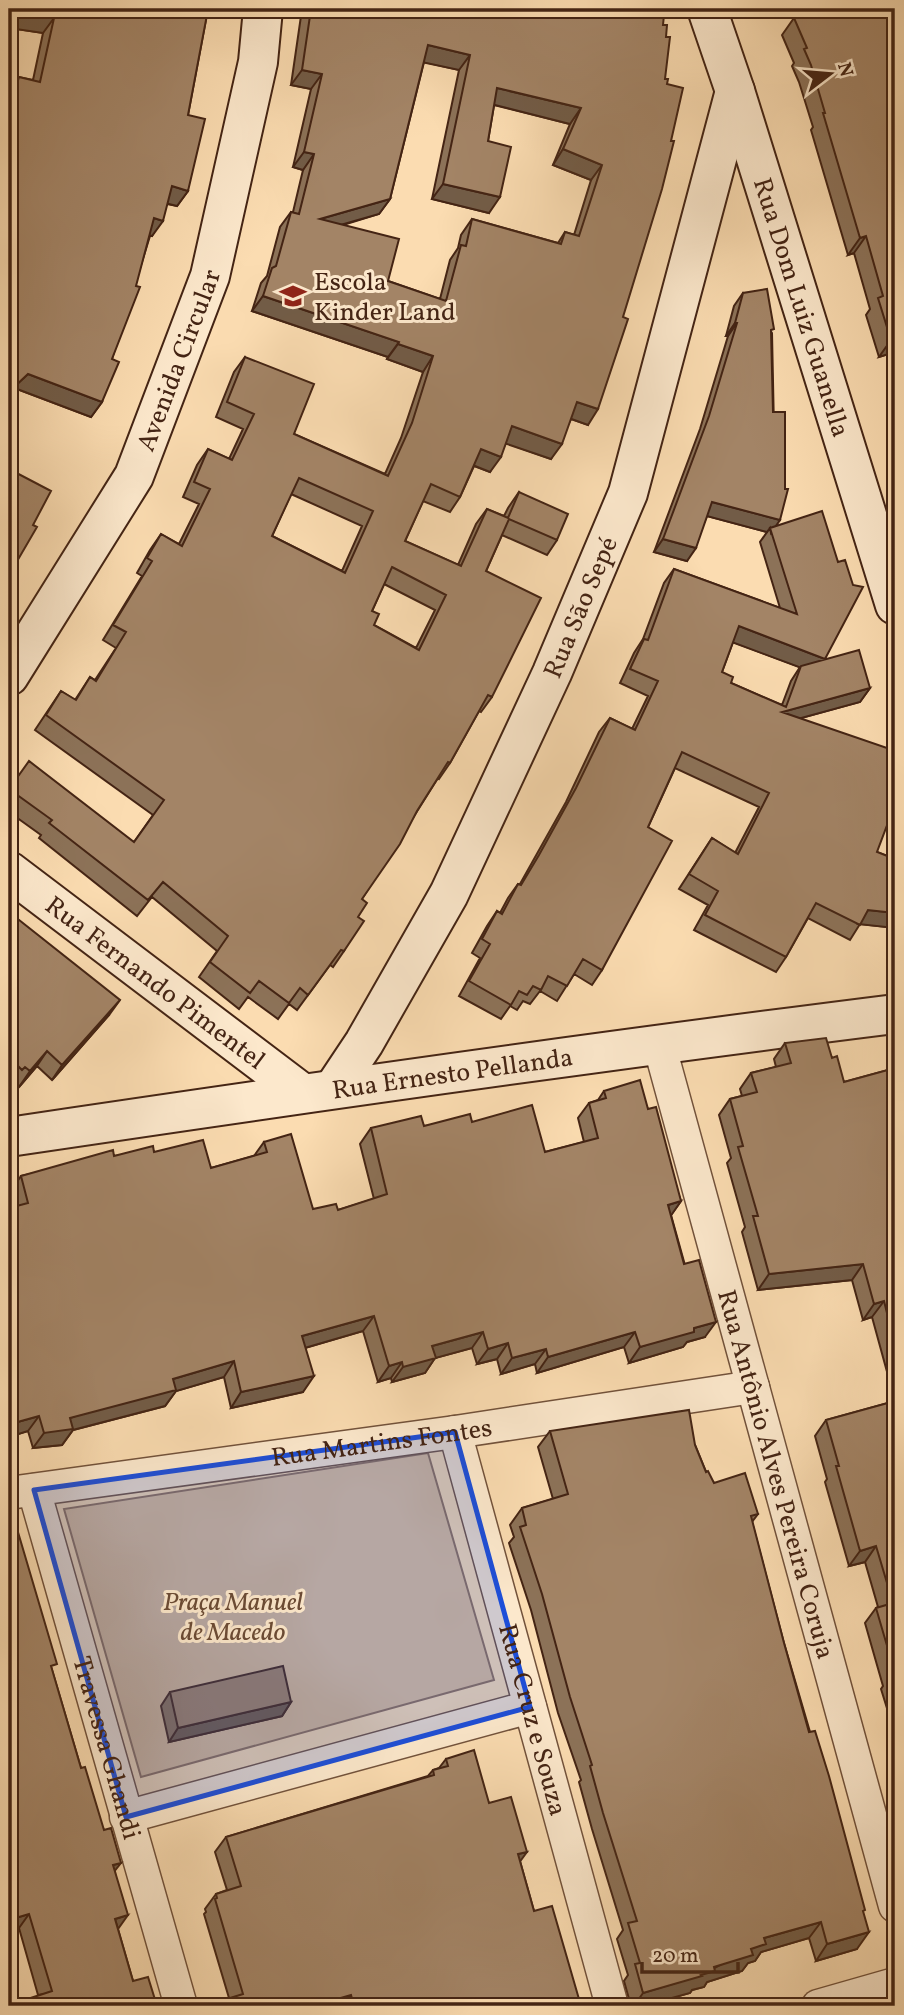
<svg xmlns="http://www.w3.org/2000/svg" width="904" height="2015" font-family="Vollkorn,serif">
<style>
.green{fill:#dcbd96;stroke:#907055;stroke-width:2}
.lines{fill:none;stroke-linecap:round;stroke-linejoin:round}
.street-casing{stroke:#72523b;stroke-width:35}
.secondary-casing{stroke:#442414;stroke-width:42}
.street{stroke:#fce8cc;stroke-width:32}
.secondary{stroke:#fce8cc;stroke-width:38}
.wall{fill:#8c7258;stroke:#442414;stroke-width:2;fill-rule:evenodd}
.shaded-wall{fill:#725c47;stroke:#442414;stroke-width:2}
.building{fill:#a38466;stroke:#442414;stroke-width:2;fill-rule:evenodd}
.marked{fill:#1d4ed8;fill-opacity:0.2;stroke:#1d4ed8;stroke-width:5;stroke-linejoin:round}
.labels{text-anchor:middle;stroke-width:6;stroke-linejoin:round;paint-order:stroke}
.poi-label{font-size:26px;fill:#442414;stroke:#fce8cc;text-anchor:start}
.street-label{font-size:26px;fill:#442414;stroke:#fce8cc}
.park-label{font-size:26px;font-style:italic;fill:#6a4a34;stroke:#fce8cc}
</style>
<rect width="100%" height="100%" fill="#fbdcb1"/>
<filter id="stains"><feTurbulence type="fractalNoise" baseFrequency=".00286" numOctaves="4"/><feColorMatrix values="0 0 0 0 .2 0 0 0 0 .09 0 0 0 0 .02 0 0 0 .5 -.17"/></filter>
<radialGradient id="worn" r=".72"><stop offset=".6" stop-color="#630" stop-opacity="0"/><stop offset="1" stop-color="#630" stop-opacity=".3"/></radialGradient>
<path class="green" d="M428 1453 494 1680 141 1777 64 1509Z"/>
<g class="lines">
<g class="street-casing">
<g id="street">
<path id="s1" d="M659 1044 895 1906"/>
<path id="s2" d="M455 1432 612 2006"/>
<path id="s3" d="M34 1490 181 2006"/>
<path id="s4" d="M9 1493 455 1432 753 1387"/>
<path d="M126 1817 530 1707"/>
<path d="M818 2006 895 1984"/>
</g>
</g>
<g class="secondary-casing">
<g id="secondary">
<path id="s5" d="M707 9 735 91 895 605"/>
<path id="s6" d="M9 676 134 476 210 276 258 62 263 9"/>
<path id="s7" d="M9 871 302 1093"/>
<path id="s8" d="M334 1088 364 1043 449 894 552 673 628 493 735 91"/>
<path id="s9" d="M9 1137C304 1093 599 1051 895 1014"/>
</g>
</g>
<use href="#street" class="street"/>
<use href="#secondary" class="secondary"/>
</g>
<path class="wall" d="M9 9H208L188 115V191L177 206 167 204 152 236H150L112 359 102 402 91 417 17 389 9 398V91L19 77 33 80 43 33 9 28Z
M302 9H626L588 425 571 419 551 459 506 443 490 472 474 466 460 497 450 512 423 501 405 541 458 565 476 524 487 509 504 516 508 508 519 492 557 540 547 555 502 535 486 571 492 697 481 712 479 711 450 763 439 779 438 778 362 899 358 917 344 951 333 967 330 965 297 1010 289 1004 278 1019 248 997 239 1009 199 977 217 951 152 897 137 916 39 838 41 835 9 812V789L134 842 153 815 35 730 61 691 75 700 90 677 95 680 116 648 103 640 142 576 137 573 150 550 161 534 179 544 199 504 183 497 197 465 208 449 229 459 243 429 216 417 234 372 245 357 294 434 385 474 401 438 423 372 387 359 388 357 252 311 261 283 267 276 280 227 291 212H293L303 170 293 167 311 89 291 85ZM424 62 459 70 432 199 489 213 488 141 494 105 570 124 553 165 591 180 574 235 565 232 558 243 472 219 461 235 458 248 450 260 440 299 388 281 343 225 379 214 390 199ZM291 494 362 526 342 571 272 536ZM384 584 435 610 416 648 374 625 372 611Z
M895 9V352L879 357 866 315 870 309 854 253 848 255 811 130 813 127 799 82 792 66 794 63 782 35 794 18Z
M743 293 772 333 776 526 824 660 870 688 860 702 801 718 877 852 895 859V928L860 924 850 940 808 918 786 957 776 972 694 930 708 905 679 889 712 838 735 853 759 807 675 768 648 827 602 970 592 985 574 974 557 1001 540 991 530 1004 523 1001 517 1010 510 1006 501 1019 459 996 480 958 472 953 487 926 497 911 500 913 508 898 518 884H520L566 802 599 732 610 718 632 729 648 696 620 683 634 653 643 639 664 583 674 569 780 608 760 542 767 532 707 516 687 561 654 552 700 429 728 336H726L734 306ZM733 642 800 667 791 681 782 705 731 683 722 672Z
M9 912 109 1015 52 1080 37 1066 19 1087 14 1082 12 1085 9 1083Z
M785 1043 832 1058 844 1082 895 1068V1726L893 1717 890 1718 881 1689 883 1686 865 1623 876 1608 878 1607 865 1562 849 1566 825 1482 827 1479 815 1436 826 1420 895 1401 872 1317 863 1320 852 1280 758 1290 742 1232 745 1227 727 1163 731 1158 719 1115 730 1099 742 1096 740 1089 751 1073 776 1067 774 1059Z
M604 1091 648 1109 681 1201 671 1215 705 1337 687 1342 683 1347 629 1363 624 1347 537 1373 535 1364 501 1374 497 1359 477 1364 472 1348 435 1358 425 1373 392 1382 391 1378 378 1382 363 1331 305 1348 303 1392 231 1408 224 1377 176 1391 165 1406 73 1430 62 1445 33 1448 28 1431 9 1437V1208L14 1207 10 1192 21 1176 114 1156 154 1152 211 1168 254 1156 264 1142 313 1209 338 1210 374 1199 360 1144 371 1128 424 1126 472 1122 545 1152 584 1142 578 1118 589 1103 598 1100Z
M550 1431 695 1445 706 1472 714 1483 758 1514 752 1522 784 1643 863 1913 857 1949 816 1961 809 1938 761 1952 755 1961 748 1963 742 1971 707 1982 704 1987 692 1990 690 1993 643 2006H631L624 1981 628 1975 617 1939 623 1930 592 1829 579 1782 581 1780 558 1713 531 1610 509 1543 514 1537 510 1525 522 1508 553 1499 538 1447Z
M9 1524 81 1768 115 1871 118 1929 133 1981 38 1995 19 1928 9 1932Z
M170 1692 291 1702 282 1716 169 1742 161 1706Z
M446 1759 489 1803 520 1861 534 1911 581 2006H222L227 1999 229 1998 204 1914 206 1912 205 1909 216 1894 227 1890 215 1852 226 1837 428 1776 433 1770 439 1768Z"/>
<path class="shaded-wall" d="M9 10 54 18 43 33 9 28Z
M428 45 470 55 459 70 417 61Z
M302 70 322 74 311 89 291 85Z
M497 88 581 108 570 124 487 103Z
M563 149 602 165 591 180 553 165Z
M304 152 314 154 303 170 293 167Z
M443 184 500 197 489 213 432 199Z
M172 186 188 191 177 206 161 202Z
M390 199 379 214 309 234 320 219Z
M154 218 163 221 152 236 144 234Z
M866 236 854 253 848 255 860 238Z
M263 296 399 342 388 357 252 311Z
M735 323H737L728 336H726Z
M895 338V352L879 357 891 340Z
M398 344 433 356 423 372 387 359Z
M28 374 102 402 91 417 17 389 9 397 13 388Z
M577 402 598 409 588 425 566 417Z
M512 426 562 444 551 459 501 442Z
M481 449 501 457 490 472 470 464Z
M712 502 780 520 771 533 770 528 767 532 703 515Z
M663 539 696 548 687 561 654 552Z
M739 626 825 659 815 673 729 641Z
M870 688 860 702 772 726 782 712Z
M868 910 895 913V928L858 924Z
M120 1000 109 1015 52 1080 62 1065Z
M47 1051 37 1066 19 1087 30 1071Z
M681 1201 670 1217 668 1205Z
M863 1264 852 1280 758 1290 769 1274Z
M884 1301 872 1317 863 1320 874 1304Z
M374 1316 363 1331 291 1352 302 1336Z
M716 1322 705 1337 687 1342 683 1347 629 1363 640 1347 694 1328Z
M483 1332 472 1348 435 1358 425 1373 392 1382 403 1367 432 1346Z
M635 1332 624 1347 537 1373 548 1357Z
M508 1343 497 1359 477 1364 488 1349Z
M546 1349 535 1364 501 1374 512 1358Z
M234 1361 224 1377 176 1391 165 1406 73 1430 62 1445 33 1448 44 1433 70 1418 173 1379Z
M402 1362 391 1378 378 1382 389 1366Z
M314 1376 303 1392 231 1408 241 1392Z
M39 1416 28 1431 9 1437V1431L14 1423Z
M876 1546 865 1562 849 1566 860 1551Z
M291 1702 282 1716 169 1742 178 1728Z
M527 1852 516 1867 518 1854Z
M121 1863 110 1877 113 1865Z
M29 1914 19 1928 9 1932V1920Z
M128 1915 118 1929 115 1919Z
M821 1922 809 1938 761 1952 755 1961 748 1963 742 1971 707 1982 704 1987 692 1990 690 1993 643 2006H634L643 1993 701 1975 751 1949 764 1938Z
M869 1932 857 1949 816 1961 827 1944Z
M351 1995 343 2006H313Z"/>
<path class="building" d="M9 9H208L206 20 188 115 205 119 188 191 172 186 163 221 154 218 136 286 140 287 112 359 119 362 102 402 28 374 13 388 9 398V111L19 77 40 82 54 18 9 10Z
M311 9H626V10L664 15 663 25H667L666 37H670L665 79H668L667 84 683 88 671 141H674L662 189 623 317 628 319 598 409 577 402 562 444 512 426 501 457 481 449 460 497 431 484 405 541 461 566 487 509 508 518 519 492 568 514 557 540 509 519 486 571 541 598 492 697 488 695 450 763 448 762 417 811 400 844 362 899 367 903 358 917 364 921 344 951 341 950 308 995 300 988 289 1003 259 981 250 993 210 962 228 936 163 882 148 900 49 823 52 820 9 789 29 761 134 842 164 800 46 715 61 691 76 700 90 677 96 681 126 632 113 625 152 561 147 558 161 534 182 546 210 489 194 482 208 449 232 460 254 414 227 402 245 357 314 384 294 434 388 476 412 423 433 356 398 344 399 342 263 296 272 268 276 266 291 212 299 214 314 154 304 152 322 74 302 70ZM428 45 470 55 443 184 500 197 511 147 488 141 497 88 581 108 563 149 602 165 579 236 565 232 561 244 472 219 466 246 461 245 446 301 388 281 399 239 320 219 390 199ZM299 478 373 511 345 573 272 536ZM392 567 446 595 419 650 374 625 379 614 372 611Z
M816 9H895V338L891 340 878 298 883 296 866 236 860 238 823 113H825L811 65 804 49 807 48 794 18Z
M767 289 774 329 771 330 773 412H785V489H788L780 520 712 502 696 548 663 539 709 416 737 323H735L743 293Z
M9 469 51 491 33 525 37 527 9 575Z
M822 511 838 562 845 560 853 585 863 587 825 659 739 626 722 672 733 677 731 683 786 707 801 666 859 650 870 688 782 712 890 749 895 764V804L877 852 895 859V913L868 910 860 925 816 903 786 957 705 915 718 891 689 874 712 838 738 854 769 793 682 752 648 827 672 841 602 970 583 959 567 986 548 976 541 990 533 986 527 995 519 991 511 1005 469 981 490 944 482 939 497 911 502 914 518 884 521 885 539 855 576 788 610 718 635 730 658 681 630 669 644 639 648 640 674 569 797 614 770 528Z
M9 912 120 1000 62 1065 47 1051 30 1071 25 1067 22 1070 9 1057Z
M826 1038 832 1058 837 1056 844 1082 895 1068V1345L884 1301 874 1304 863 1264 769 1274 753 1216H758L738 1147 743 1146 730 1099 757 1092 751 1073 791 1063 785 1043Z
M640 1080 648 1109 656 1107 681 1201 668 1205 684 1264 699 1260 716 1322 694 1328V1332L640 1347 635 1332 548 1357 546 1349 512 1358 508 1343 488 1349 483 1332 432 1346 436 1358 403 1367 402 1362 389 1366 374 1316 302 1336 314 1376 241 1392 234 1361 173 1379 176 1390 70 1418 73 1429 44 1433 39 1416 14 1423 13 1417 9 1418V1208L28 1203 21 1176 113 1150 114 1156 153 1146 154 1152 203 1140 211 1168 267 1152 264 1142 291 1134 313 1209 336 1204 338 1210 387 1194 371 1128 421 1116 424 1126 470 1114 472 1122 532 1105 545 1152 598 1138 589 1103 606 1098 604 1091Z
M895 1401V1685L892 1674 895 1673 876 1608 893 1603 876 1546 860 1551 836 1466H839L826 1420Z
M689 1410 695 1445 706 1472 708 1471 714 1483 745 1473 758 1514 751 1516 784 1643 809 1732 815 1731 829 1776 865 1910 863 1911 869 1932 827 1944 821 1922 764 1938 766 1944 751 1949 753 1955 714 1967 715 1971 701 1975 702 1976 643 1993 635 1964 640 1963 628 1923 637 1921 603 1813 590 1766 592 1765 570 1697 542 1594 520 1527 526 1525 522 1508 568 1494 550 1431Z
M15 1522 57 1664 51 1666 81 1768 85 1767 104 1830 111 1828 121 1863 113 1865 128 1915 115 1919 133 1981 148 1977 157 2006H9V2005L52 1991 29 1914 9 1920V1524Z
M283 1666 291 1702 178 1728 170 1692Z
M474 1750 489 1803 511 1797 527 1852 518 1854 534 1911 552 1906 581 2006H354L351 1995 313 2006H229L227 1999 243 1994 215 1899 217 1898 216 1894 241 1886 226 1837 434 1775 433 1770 448 1766 446 1759Z"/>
<path class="marked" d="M455 1432 530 1707 126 1817 34 1490Z"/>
<defs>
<g id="school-bare" transform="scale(2.1)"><path d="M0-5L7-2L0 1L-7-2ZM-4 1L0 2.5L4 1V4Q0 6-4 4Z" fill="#8f2418" stroke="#fce8cc" stroke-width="2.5" paint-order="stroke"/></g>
</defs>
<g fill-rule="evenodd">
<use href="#school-bare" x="293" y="296"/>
</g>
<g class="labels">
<g class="poi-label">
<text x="314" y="290">Escola<tspan x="314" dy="30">Kinder Land</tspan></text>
</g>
<g class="street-label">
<text dy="9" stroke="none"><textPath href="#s5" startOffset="313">Rua Dom Luiz Guanella</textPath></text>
<text dy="9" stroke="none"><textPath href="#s6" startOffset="360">Avenida Circular</textPath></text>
<text dy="9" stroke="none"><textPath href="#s8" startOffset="541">Rua São Sepé</textPath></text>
<text dy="9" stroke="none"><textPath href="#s7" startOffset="184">Rua Fernando Pimentel</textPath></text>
<text dy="9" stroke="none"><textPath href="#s9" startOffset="448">Rua Ernesto Pellanda</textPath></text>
<text dy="9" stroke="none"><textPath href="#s4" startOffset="376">Rua Martins Fontes</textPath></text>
<text dy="9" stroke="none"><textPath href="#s1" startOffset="446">Rua Antônio Alves Pereira Coruja</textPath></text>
<text dy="9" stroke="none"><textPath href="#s2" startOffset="298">Rua Cruz e Souza</textPath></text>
<text dy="9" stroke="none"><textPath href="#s3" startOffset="268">Travessa Ghandi</textPath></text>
</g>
<g class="park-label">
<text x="233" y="1610">Praça Manuel<tspan x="233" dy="30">de Macedo</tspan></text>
</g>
</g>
<rect width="904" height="2015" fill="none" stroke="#fbdcb1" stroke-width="35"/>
<rect x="10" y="10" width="883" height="1994" fill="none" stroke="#442414" stroke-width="3.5"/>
<rect x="18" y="18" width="869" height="1980" fill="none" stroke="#442414" stroke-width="2"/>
<g transform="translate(830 74) rotate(74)" stroke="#fce8cc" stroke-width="5" paint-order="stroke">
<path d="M0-5L12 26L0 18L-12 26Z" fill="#442414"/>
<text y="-10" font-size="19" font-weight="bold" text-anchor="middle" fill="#442414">N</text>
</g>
<path d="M642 1962v10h96v-10" fill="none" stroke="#442414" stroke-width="3.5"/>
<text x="652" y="1962" font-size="21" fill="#442414" stroke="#fce8cc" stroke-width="5" paint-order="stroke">20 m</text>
<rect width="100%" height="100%" filter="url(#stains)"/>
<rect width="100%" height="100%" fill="url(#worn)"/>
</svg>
